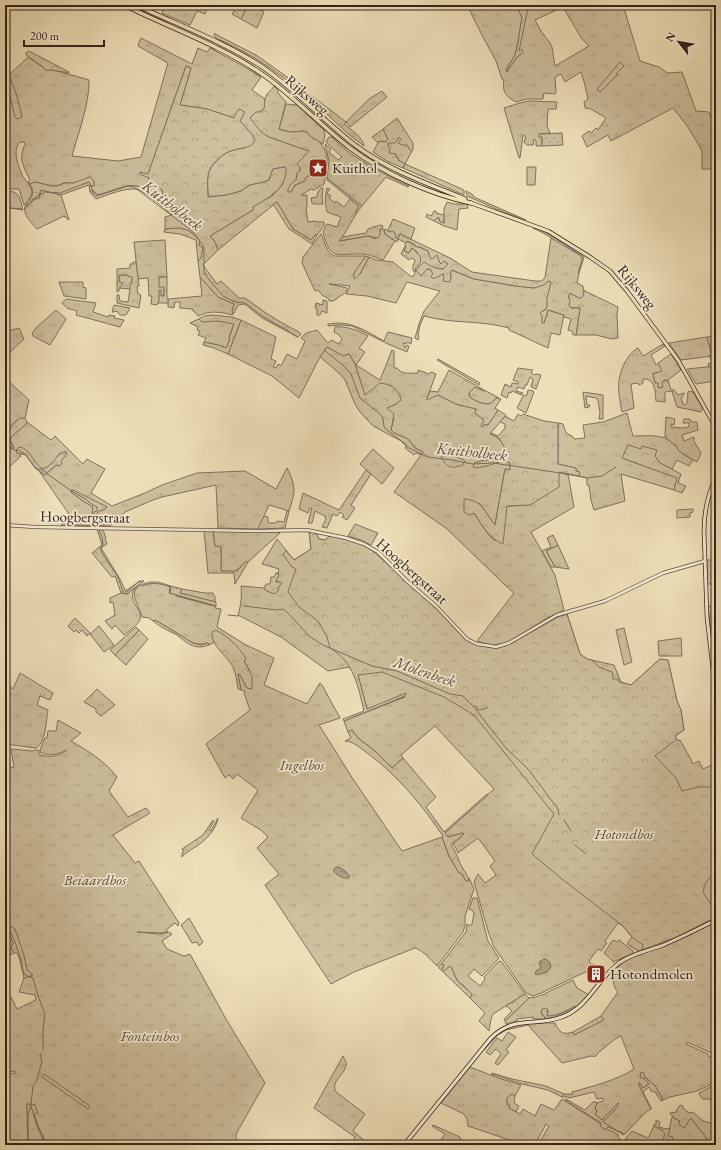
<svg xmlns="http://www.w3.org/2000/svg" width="721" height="1150" font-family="'EB Garamond',serif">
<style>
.grass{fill:url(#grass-tufts);stroke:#80715c;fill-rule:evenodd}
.forest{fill:url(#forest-crowns);stroke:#80715c}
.garden{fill:url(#garden-dots);stroke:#80715c}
.water{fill:url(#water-ripples);stroke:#7d6d59}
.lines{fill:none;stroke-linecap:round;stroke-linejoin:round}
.stream{stroke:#7d6d59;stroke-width:1}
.tertiary-casing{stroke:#625241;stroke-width:4}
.secondary-casing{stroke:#332319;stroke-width:4.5}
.primary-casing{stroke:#332319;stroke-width:4.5}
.trunk-casing{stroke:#332319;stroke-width:5}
.tertiary{stroke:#f4ead2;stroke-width:2.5}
.secondary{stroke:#f4ead2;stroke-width:3}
.primary{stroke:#eedfb9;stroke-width:3}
.trunk{stroke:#eedfb9;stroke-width:3.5}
.labels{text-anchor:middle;stroke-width:3.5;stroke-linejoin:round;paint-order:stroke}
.street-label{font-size:15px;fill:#332319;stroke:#f4ead2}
.poi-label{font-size:15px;fill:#332319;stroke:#f4ead2;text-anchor:start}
.park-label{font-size:15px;font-style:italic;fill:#5a4a3a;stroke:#f4ead2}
.water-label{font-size:16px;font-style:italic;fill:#5e4e3e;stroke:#f4ead2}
</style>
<defs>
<pattern id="grass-tufts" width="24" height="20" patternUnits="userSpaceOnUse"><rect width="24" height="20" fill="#cebf9e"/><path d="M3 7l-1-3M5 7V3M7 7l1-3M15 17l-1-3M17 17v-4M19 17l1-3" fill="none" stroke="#b1a488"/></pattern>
<pattern id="forest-crowns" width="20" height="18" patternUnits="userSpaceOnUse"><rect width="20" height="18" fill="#cebf9e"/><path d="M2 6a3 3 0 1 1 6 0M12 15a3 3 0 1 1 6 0" fill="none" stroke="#b1a488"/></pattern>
<pattern id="garden-dots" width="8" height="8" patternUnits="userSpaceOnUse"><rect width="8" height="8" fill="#cebf9e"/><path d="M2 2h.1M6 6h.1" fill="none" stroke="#b1a488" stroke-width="1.8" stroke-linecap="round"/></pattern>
<pattern id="water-ripples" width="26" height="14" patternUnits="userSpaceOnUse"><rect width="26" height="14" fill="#ae9f83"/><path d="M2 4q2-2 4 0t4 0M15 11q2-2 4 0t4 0" fill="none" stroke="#8e816a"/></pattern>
</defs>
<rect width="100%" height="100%" fill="#eedfb9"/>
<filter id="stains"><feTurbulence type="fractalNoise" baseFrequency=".005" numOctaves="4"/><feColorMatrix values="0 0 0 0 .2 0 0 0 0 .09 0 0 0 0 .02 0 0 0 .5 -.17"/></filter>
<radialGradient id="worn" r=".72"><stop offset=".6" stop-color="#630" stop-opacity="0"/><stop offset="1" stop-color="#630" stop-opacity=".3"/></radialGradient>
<path class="grass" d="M164 5H209L205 14 197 11 190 25 162 13Z
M248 5H252L264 12 257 28 241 19Z
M498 5H510L518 9 522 17 518 42 515 55 506 70 507 72 517 57 523 52H518L528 5H594L596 7H601V5H623L640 61 659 67 666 72 669 73 682 72 696 111 709 112 716 131V167H712L711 169H702V152L701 149 688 127 673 108 611 141 608 135 587 147 582 136 589 131 591 133 596 128 598 130 606 118 591 109 585 108 584 102 588 99 585 85 581 72 565 82 561 74 555 77 556 92 555 94 544 93 543 99H526L516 102C505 96 502 91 504 79H502L496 61 483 37 469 9ZM563 7 582 39 589 46 555 66 552 47 550 43 541 31 535 20Z
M215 33 217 35 256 55 283 74 346 122 344 124C351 130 363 137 364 146 350 136 339 126 327 114 308 97 288 80 267 66 251 55 234 46 216 38L214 35Z
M141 38 192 64 198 48 207 52 210 48 243 66 261 77 252 90 265 99C264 105 267 110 259 112L269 137 309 151 299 166 300 168V170L291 192 295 185 305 181V178L313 173 316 175 321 172 320 169 327 165 324 184 314 190 311 189 301 195H307V208L306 209 308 222 316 221 317 222H324V226L317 235H316L311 240 293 229 277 202 218 250 215 242 210 236 253 210 252 207 272 196 283 184 285 167 273 169 269 180 264 182 250 185 241 191 227 195 208 197C208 190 207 182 208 175 209 166 223 153 231 151 235 149 240 149 244 148L234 118 207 109 180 105 191 68 186 66 148 175 141 172 149 178 148 183 159 187 162 190 165 199 180 208 177 213 141 187C127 182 112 192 98 195L92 190 90 192 89 185 94 186V181L73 183H64L57 186H52L35 182 30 184 28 182 30 180C29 177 27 175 26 172 21 160 20 156 25 144L24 142H20C12 150 18 165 22 175 25 180 31 185 32 192 32 197 27 201 24 205L19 189H5V98L10 96 11 80 9 75 28 57 47 70H52L61 72 89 80C90 102 78 134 72 156L118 161 141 157 168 63 138 46Z
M529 101 557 102 556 109H548L547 126 550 133 539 134 542 137V146H536V141L534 139 533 145H527L524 142 526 137 523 135 520 158H519L504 108 520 103Z
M286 104 297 105 324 130 325 135 323 144 308 135 307 132C302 130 298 132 293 132 288 132 283 130 279 129Z
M383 129 388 139 387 142 380 141 378 143 372 137Z
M329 137H332C352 159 383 173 409 186L408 187 386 177 362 206 327 178 329 161 325 144 331 149 329 152 338 160 342 157 326 142Z
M399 137 412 151 405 164 464 190V195L403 168 405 164 398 160 396 157V154L388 153V143L395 142Z
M527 167H536L535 185H527Z
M327 188 330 189 327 193 331 196 329 198 335 203 336 201 344 207 350 199 359 206 355 213 356 214 340 241 368 236 375 239 380 232V229L381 228 384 230 385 234 395 241 383 260C376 258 370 254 362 254 338 253 330 262 323 232L327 224 337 227 341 217 327 212C325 203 325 197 327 188Z
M41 190 61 195 69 220 64 216 37 229C31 222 21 213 26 204L27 206 35 199 39 198Z
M5 191C21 191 19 197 23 210L5 207Z
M466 191 472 194 474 197 526 220 501 211 467 196Z
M447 202 454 204H467L468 208 459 209 457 230 444 226 434 221 438 217 439 220 444 223V209Z
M393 219 415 228 411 239 400 234 398 239 388 230Z
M176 228C189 229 192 232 200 241L199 245 203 248 201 260 198 261 196 240 180 234 164 232 165 229Z
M533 228 547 233 584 257 579 273H578L582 260C566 248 551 236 533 228Z
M321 234C325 242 326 253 335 256H366L358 268 360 274 369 257 376 260 393 262 409 275 413 277 416 270H415L418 253 412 248 409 253 404 251 406 247 405 246 406 241 428 251 429 254 437 255 441 264 444 261 448 264 443 269 430 267 427 269H430L438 277 443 274 444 275H451L450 272 451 270 474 279 516 286 534 288 548 281 552 282 547 303V307C542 312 541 317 544 323L548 310 564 315 560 335 551 333 548 348 509 330V328C480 320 453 324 424 316L420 325 418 335 419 336 418 340 415 338 419 324 424 311 440 291 407 282 396 303 367 296 346 294 350 286 331 284H329L347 288C348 293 342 295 338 297V298L333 301H329V299L322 295 318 290 315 291 302 263 303 257Z
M165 240 167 277H159L164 287V296H161L157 305 151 304 152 296H149L148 278 138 279 134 242Z
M119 275H125L132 277V282L130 289 119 288Z
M200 277 218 297 234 304 232 312H233V315C221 312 210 310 198 316L196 313 193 311V309L180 308V302H175L174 308 168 307V299L202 296Z
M59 282H83V287L86 288V299L64 296Z
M583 290 618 307 617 316 618 338 612 339 596 335H576L580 308H571C567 304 568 298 570 293L579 298 584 292Z
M66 299 96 303 93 312 108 317 109 315 115 316 114 318 124 320 120 327 76 315 77 311 67 308 62 303Z
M323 300 327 301V313L322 311 320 315H317V309L315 308 316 303 323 305Z
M114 305 130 308 126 315H120L118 312 114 311V312H112Z
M56 310 66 319 50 345 33 336 32 333 37 327Z
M199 319 230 322 234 324 229 337 230 338 226 349 218 345 204 342 206 338 198 335 200 331 197 330 198 327 190 323Z
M241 320 276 337 271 359 276 361 273 367 276 368 278 364 281 366 287 354 297 359 305 341 301 338 306 333 317 330 328 343 331 340 339 344 342 339 339 335 334 332 335 327C347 326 357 330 368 336L359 348 365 352 356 365 380 380 392 350 394 351V368H397C402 375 410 373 418 373V370L429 374 431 372 436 374 427 398 438 395 456 404 476 409 475 413 484 420 486 424 488 425 498 410 506 415 490 434C493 435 497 437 499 439 507 447 510 459 510 470L505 469 495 525 479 503 474 513 488 534 495 541 507 506 530 505 559 472 568 474 574 507 531 532 555 575 564 610 547 618 511 641 505 643 492 645 477 641 514 593 506 586 446 528 394 492 421 455 423 452 415 448 408 439 394 433 391 430 394 418 387 408 396 404 365 396 355 364 349 354 343 356 327 347 320 357 299 398 272 376 228 354Z
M338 323C355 323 369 333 384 341L388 332 412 338 411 344 407 342 406 344 403 343 405 348 407 345 409 346 407 352 388 344 352 326 340 325 328 326V324Z
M19 328 24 339 6 356 5 352V332Z
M707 337 712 356 681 360 669 343Z
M671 354 681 370 668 380H664L663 387 659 388 655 383 653 374 661 371 658 363Z
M716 366V381L696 384 687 369Z
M518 368 533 370 531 372 534 375 537 374 541 375 536 389 531 387 533 379 530 377 527 385H525L524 389 518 387 516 391 523 393 522 395 512 391 511 393 509 392 507 398 501 395 505 384 511 387 512 383 518 384V382L513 380Z
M5 378 29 400 25 418C16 418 11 424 9 433L7 434H5Z
M475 387 484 391V390L499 398 498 399 496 398C494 401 491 404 487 404 482 404 472 400 469 396V393Z
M528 390 533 391 534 392 526 413 517 408 523 396 527 395Z
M627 413 633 436C649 436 665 433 676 446 678 448 678 449 680 451 683 455 689 457 693 460L689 466 677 460 672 469 660 463 655 456 656 450 642 447V449L622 458 678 478 674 490 621 474 625 501 594 510 591 500 589 485H587V478L579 476V472L576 471V468L558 464V423L563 424 566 433 572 436 574 439 585 438 583 425 603 422Z
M27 422 51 440 55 436 83 464 87 459 105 469 91 493 112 506 145 493 162 485 197 473 245 471 276 489 287 468C297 488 295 492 289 511L269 505 258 529 218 528 216 485 162 497 153 500 125 512 110 526 61 525 71 517 39 471 45 475 56 465 58 466 60 461 65 456 60 453C55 461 51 466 43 469 36 466 31 460 29 453L16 450 17 453 21 454 20 455 21 456 5 471V444L12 449 14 447 10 440C14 431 22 431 27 422ZM71 490H73L106 508 99 511 96 515 92 516 93 507 83 501 71 492Z
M366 470 371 474 351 505 355 508 347 520 342 517 344 515 340 512 337 516 333 514 327 528 322 527 326 519 325 518V516L315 511 312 523H308L312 508H310L308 513 299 509 303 493 339 510Z
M693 509V512L690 513V517L677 518V510Z
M355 524 378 533 371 545 361 540 348 536Z
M213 531 279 532 280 533 248 562H245C235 573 236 572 221 571V547H215Z
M309 531 316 532 319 539 325 540 330 536 379 556 438 610 464 638 481 646 494 648 505 646 524 636 558 617 567 614 580 654 587 659 614 665 621 682 631 685 660 659 668 660 677 701 681 710 684 730 675 736 678 741 680 740 692 761H691L693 764 699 761 703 769 716 763V917C691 931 665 944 638 951L627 944 632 937 623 926 618 923 605 941 607 943 601 951 598 949 589 961 590 962V963L592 965 594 964 596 967 541 993 533 996 526 993 494 947 488 931 474 882 478 874 485 883 496 875 490 866 495 861 478 838 458 853 457 850 453 844 464 834 463 833 448 837 445 833 494 789 435 726 401 755 403 758 392 768 376 752 358 738 352 730 348 732 344 721 405 697 367 709 358 675 352 671 349 667 328 671 281 637 238 615C241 605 242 597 241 586L264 588 266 590 269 592 279 586 281 582H275L279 574 276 573H278L279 569 262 564 277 539 294 560 311 549Z
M558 545 569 569 555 567 546 551Z
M707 560H716V584H707Z
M151 582H158L171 586 170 593 216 606 215 608 221 609 217 627 246 645 274 658 264 685 307 704 320 683 322 685 340 718 319 725 353 779 402 851 442 837 449 856 459 873 462 874 466 881 469 879V878L474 889 465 916V926L463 932 437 966C430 959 424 951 415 948L354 972 331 984 265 885 279 874 257 848 268 837 261 830 241 818 258 790 237 774 233 779 229 775 225 778 206 744 250 710 244 693 245 691 241 690 238 674 240 675 247 688 250 671 244 661 212 635 214 641 213 643 209 645 208 643C193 647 188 640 177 633 169 628 162 624 155 620L153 621 149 618 142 617C138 602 123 587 151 582Z
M140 583C139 585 136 587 134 590 128 602 143 610 140 619 138 625 129 631 124 635L115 625 112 629 105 621 115 615 113 602 110 603V598L121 593 127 594Z
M182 589 205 593H213L215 597V602L180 593Z
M712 606H716V672L708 608 709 606Z
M99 626 114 645 104 652 90 634Z
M624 628 632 662 624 665 616 630Z
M139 630 148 639 126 665 115 655Z
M681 638 682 656H659L658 641Z
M20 673 53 693 50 700 40 696 37 705 48 710C46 720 46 743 36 748L5 744V706L11 694 5 690V682L13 689Z
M97 689 115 705 101 716 96 712V709L84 702Z
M58 720 81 733 71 741C88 751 105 761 117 777L109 791 128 817 146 808 150 813 113 835 135 863 139 861 179 923 178 926 175 923 166 930 168 932 160 933 137 932 160 934 169 932 172 934 162 941 167 949 184 956 190 954 226 1019 265 1083 236 1134V1144L237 1145H47L38 1126 34 1114 35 1105 27 1104 28 1145H5V1074L16 1073 15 1071 5 1072V1000L11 997 17 1009 36 1000 35 995 19 992 24 978 32 976 27 970 10 926 5 928V769L14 767 11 749 33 751 35 750H38L40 755C51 758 58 756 67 750 59 754 48 757 40 752V750L45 738H47L48 731H56Z
M473 898H477L488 941 499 958 482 976 474 969 468 976 480 986 485 979 484 977 498 962 501 961 525 994 493 1014 491 1019 489 1031 479 1021 485 1013 470 998 472 995 466 988 457 980 451 967 450 966 444 971 442 969 444 965 441 964 466 932 467 924 470 926 472 924 474 913 472 910 469 909Z
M189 918 203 942 199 946 197 942 192 943 181 925Z
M716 922V1055L687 1042 686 1044 708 1054V1056L716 1059V1082L697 1091 670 1097 663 1100C658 1090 653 1083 644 1076L640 1077 644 1078 649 1084 643 1088 639 1085 651 1109 647 1111 625 1134 622 1135 623 1133 617 1131 603 1122 618 1103 602 1120 595 1114 597 1111 595 1108 597 1103 603 1101V1098L597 1099 594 1092 569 1098 568 1097H562L564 1094H573L572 1092C593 1086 615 1081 634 1069L621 1036 615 1039 598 1053C596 1057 595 1057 591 1056L562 1063 528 1025 506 1030 498 1035 481 1053C485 1048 490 1042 495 1037 511 1022 535 1023 555 1023 560 1033 562 1035 573 1032L574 1035 603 1020 601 1016 618 992 615 988 612 978 618 971 617 967 630 958 667 945Z
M10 935 13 943 11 948 14 953 5 957V937Z
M613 940 617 942 619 940 633 951 634 953 613 962V961L604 953Z
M573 980 577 988 589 995 576 1008 575 1006 562 1013 547 1017 548 1010 541 1014 545 1017V1019H533V1017L517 1019V1021L506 1024 505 1021 529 998 536 997 544 994Z
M508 1032 516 1037 506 1050 509 1052 498 1065 495 1063 501 1054 496 1049 490 1055 486 1052 497 1038 502 1041Z
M343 1056C344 1059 347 1062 346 1065 345 1075 330 1081 336 1092L365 1114 353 1131 370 1145H350L355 1137 314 1108Z
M470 1067 498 1078 521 1085 515 1096 512 1094 507 1098V1104L510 1106 509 1108 520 1114 523 1109 535 1116 541 1104 554 1110 562 1099 601 1124V1127L606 1129H607L619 1135 618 1136 620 1139 621 1145H538L549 1126 546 1124 535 1145H524L468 1126 467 1119 464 1114 441 1103Z
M672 1117 680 1121 691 1118 708 1140 713 1145H666L667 1140 672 1141V1137L668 1136Z
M433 1125 460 1137 462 1145H437L442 1143 440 1141 445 1134 432 1126Z
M654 1126 662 1130 666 1134 661 1144 663 1145H625L626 1138 632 1131 648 1138Z"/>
<path class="forest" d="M238 5H248L241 19 232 14Z
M510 5H528V8L519 51 522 49 523 52 517 57 507 72 506 71 515 55 518 42 522 17 518 9Z
M29 51 69 72V73L52 70H45L43 67 26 55V53Z
M620 62 624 66 616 74 617 75 600 92 597 89Z
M186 66 191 68 180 105 207 109 234 118 236 113 239 109 245 112 240 121 252 134 255 140C251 150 239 147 231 151 224 153 213 162 210 169 206 177 208 189 208 197L227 195 241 191 250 185 264 182 269 180 273 169 285 167 286 168C287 189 268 198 253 207V210L210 236 215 242 218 250 203 265 217 284 221 281 239 298H245L266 313 282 323 299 332 301 334 298 337 262 318 245 304 238 305 234 313 232 312 234 304 218 297 200 277 198 261 201 258 203 248 199 245 200 241C188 227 182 227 165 229V217L172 215C164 208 148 194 139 190 129 186 107 195 96 199L90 192 92 190 98 195C112 192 127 182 141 187L177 213 180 208 165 199 162 190 159 187 148 183 149 178 140 174V172L148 174Z
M5 71C14 81 19 104 22 117L17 119 15 117 10 96 5 98Z
M274 86 278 90V93L286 102 279 129C283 130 288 132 293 132 299 132 302 130 307 132 309 136 313 138 317 140 325 146 328 156 327 165L320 169 322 171 316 175 313 173 305 178 306 180 305 181 295 185 291 192H288C287 187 292 183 296 180L297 173 300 171V168L297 164 309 151 269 137 262 133 250 118 256 112H260L264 109C265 103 264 99 267 94 269 91 272 90 274 86Z
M382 91 387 97 350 127 346 122 369 99Z
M397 118 413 143V148L412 151 410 150 407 145H402L398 143 401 139 399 137 395 143H388V145L390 148 389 153 396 154V157L399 158 398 160 405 164 403 168 387 161 373 152 379 141 386 142 388 139 383 129Z
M90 177 94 181V186H92L89 185 61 195 41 190 39 195 40 198 35 199 27 206 26 204C32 198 35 193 30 184L35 182 52 186H57L64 183H73Z
M327 178 362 206 356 214 355 213 359 206 327 180Z
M321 188H323L322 197 323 204H314L312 203 311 198 317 197 318 192Z
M277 202 293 229 311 240 315 235H317L312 244 289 229 273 204Z
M434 211H436V213L444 215V223L440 222 439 218 438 217 434 221 426 217 427 214 431 216 432 215Z
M381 225 383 226 382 229 381 228 380 229V235L378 238 368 236 339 241 342 237 366 233 368 229 373 227Z
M385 229 390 232 392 231 394 232 396 235 395 237 398 239 400 234 450 258 472 272 535 281H542L545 277 551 238 581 256 582 260 578 273H579L577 283 583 286 584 292 583 296 581 298H579L570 293 568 298 570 299 569 305 571 308H580L576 335H573L572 331 568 330 571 319 564 317V315L548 310 544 323H542V316L540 313 542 311H544L547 307V298L551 282 548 281 544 285 534 288 516 286 474 279 452 270 450 272 451 278 450 282 443 281 444 275 443 274C439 276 436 279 432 278L431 276 433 274 430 269H427L421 276 416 270 414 272 413 270V265L415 261 414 259 411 258 409 260 401 254 405 246 406 247 404 251 409 253 412 248 420 256C422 262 419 265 415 269L416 270 424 262C430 266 436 269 443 269L448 264 444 261 441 264 440 263 437 255 432 259 430 258 428 251 420 247H416L414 244 407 241 406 243 398 239 397 242 385 234 384 230Z
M366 256 369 257 360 274 355 279 354 278V273Z
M133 262H136L139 286H137L138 294 141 295 139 308 117 303V295H119L120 301 128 302 130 289V283L132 282V277L125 275H119V282L123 283 120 287 119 291 117 292V269L130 268V264H133Z
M159 277H167V298L168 299V303H158L159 300V290H161V296H164V287H159Z
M212 315 232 317 241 320 228 354 214 348 203 345 204 342 218 345 226 348 230 339 229 338 234 324 218 321 202 322 199 319 204 316Z
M715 336 716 366 709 367 708 364 711 363 712 360 710 358 709 356 712 355 707 337Z
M663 344 665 346 651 355 656 365 658 363 662 371 653 374 655 383H658V387L660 388 663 387 662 382 668 380 671 390H674L678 395 684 393V395L681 398 683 404 685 405C689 401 687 398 688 392L689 391 693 392 702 407 701 412 677 407 672 391 665 392V402L656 401C655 391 655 378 643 379V383L639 385 638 383 631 384 634 408 622 412C618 392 616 380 625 362 629 356 632 351 638 348L643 356Z
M327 347 343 356 349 354 355 364 365 395 380 383C391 384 399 389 401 400L396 404 387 408 394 414 391 430 394 433 408 439 415 448 423 452 421 455 416 453 414 455 405 448 407 445 403 442 373 426 360 412 355 404 345 380 339 373 320 357Z
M438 359 480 383 479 385 437 360Z
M449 370 484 390V391L475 387 469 393V396C472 400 482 404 488 404 491 404 494 401 496 398L501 399 495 408 498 410 488 425 485 424 483 427 481 426 484 420 475 413 476 409 456 404 438 395 427 400V398L430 391 438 392Z
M583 392 603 395V419H599L600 413 598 400 596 398 586 396 587 405H590L589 407 585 408Z
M518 414 521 416 523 414 544 421 558 423V464L576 468V471L580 472 579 476 559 472V487L530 505 507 506 503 544C489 539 482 525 474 513L469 515 464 512V499C483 500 484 512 495 525L505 469 510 470V463L499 460 506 450 499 438 490 434 491 433 498 436 505 428V424L500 422 505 416 514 421Z
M666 417 675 419 674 425 671 424V427L683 428 689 427V423H683L684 419H690L691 422H697L698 430 682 435 684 441 694 437V441L701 453 697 462 685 455 679 451 676 446 665 437Z
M20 418H25L27 422C22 431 14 431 10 440L14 449H12L5 444V434H7L9 433 11 426Z
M628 445 641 449 642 446 657 450 655 456 660 463 681 474 678 483 686 486 682 493 674 490 677 478 622 458Z
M19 447C31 448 32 463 43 469 55 465 57 450 67 452L65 456 61 461 62 463 61 465 60 466 56 465 45 475 35 468 26 455 17 453 16 450Z
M373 449 394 468 382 484 360 464Z
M444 455C452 454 458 457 465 461L462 465C452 469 447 468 441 457Z
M485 460H493L499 462 487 466 476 468 473 467 474 463Z
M71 490H73L107 507 104 510 99 511 96 515V520H93L92 516 93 507 83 501 71 492Z
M287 511H289L285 528 258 529 264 516 268 517V523H276L277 521 284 522Z
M97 529 103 530 106 538 105 539 107 544 101 548 120 579 125 590H127L140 581H144L127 594 121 593 115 576 112 577 92 553 102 545Z
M204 531H213L215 546 221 547V571H236L238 570 245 562H248L235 584 234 573H208Z
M309 531 316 532 319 539 325 540 330 536C345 539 359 542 372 550L438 610 464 638 481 646 494 648 505 646 524 636 558 617 567 614 580 654 587 659 592 660 599 667 612 672 613 679H618L619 682 631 685 660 659 668 660 677 701 681 710 684 730 675 736 677 739 655 756 676 778 682 791 698 787H716V878L713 875C707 879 704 886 703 892L716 912V917L677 937 642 950 643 945 632 937 623 926 562 879 532 854 554 814 474 715 444 697 382 672 358 675 367 709 406 693 405 696 344 721 343 719 364 711C358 686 354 662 330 648L327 637 318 621 299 607 288 592 296 569 292 567 283 554 286 551 294 560 311 549Z
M553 535 558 545 546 551 555 567H551L542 551 551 547 547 538Z
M276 573 279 574 276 582H281L282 584 279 586 278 591 274 594 265 590 264 588 266 584H270L271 577H274Z
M171 586 182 589 180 593 216 602V606L170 593Z
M75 618 90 633 87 636 82 630 79 633 76 630 74 632 68 626Z
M155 620 193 643 201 645 208 643 209 645C193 651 187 642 175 634 167 630 160 627 153 621Z
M136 627 139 630 115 655 110 650Z
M216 630C229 637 238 646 246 658L244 661 252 676V689L247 688 240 675 238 674 241 690 238 689C237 682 236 674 233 667 227 655 211 647 212 632Z
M352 730 358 738 376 752 392 768 403 758 436 797 426 807 444 832 487 794 488 795 445 833 448 837 463 833 464 834 451 845C457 852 458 861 463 869 466 873 468 876 469 881H466L462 874 459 873 449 856 442 837 443 836C428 814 411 792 392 774 384 766 375 759 366 752 360 748 353 741 345 741L351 738 348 732Z
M218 818C217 828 206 840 197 846 192 849 186 852 182 857V853L184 852 182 849 203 835 213 820 214 821 209 830 211 831Z
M10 926 15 929 24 955 27 970 33 975 24 978 19 957 17 953H14L11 948 13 943 10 935 5 937V928Z
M441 964H442L444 965 442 969 444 971 450 966C454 970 453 973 456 978 459 985 468 988 472 995L470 998 438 967Z
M525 994 529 998 505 1021 504 1019 512 1011 506 1006Z
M576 1006V1008C566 1014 557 1016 545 1019V1017L541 1013 542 1009 546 1008 548 1010 547 1016C557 1016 567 1011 576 1006Z
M601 1016 604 1020 574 1035 573 1032Z
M641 1072 644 1073V1076L656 1087 663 1100 661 1101 655 1092 651 1091 649 1087 643 1092 651 1108V1109L639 1085V1082L643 1088 649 1084 644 1078H640Z
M492 1073 512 1079 546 1086 564 1094 562 1097 548 1090 522 1084 491 1074Z
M44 1074 90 1106 88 1109 45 1079 42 1077Z
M716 1084V1100L711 1099H703L701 1097 699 1093Z
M512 1094 515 1096 514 1103 519 1106 516 1112 509 1108 510 1106 507 1102V1098Z
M566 1099 585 1110 593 1102H596L597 1103 595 1108 597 1111 595 1114 602 1120 618 1103 619 1104 614 1111 603 1122 617 1131 623 1133V1134L608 1127 606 1129H604L600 1126 601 1123 565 1100Z
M27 1104 35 1105 38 1113 34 1114 38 1126 47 1145H28Z
M682 1105 683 1108 689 1113 693 1112 703 1121 711 1123 716 1126V1145H713L708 1140 691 1118 684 1128 679 1124 680 1121 672 1117 673 1116 670 1114 671 1112 675 1113 679 1106Z
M656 1120 660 1122 659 1127 666 1129 670 1128 668 1136 673 1137 672 1141 667 1140 666 1145 661 1144 665 1134 662 1130 654 1126V1124L656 1125Z"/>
<path class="garden" d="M562 133 563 145 542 146V137H539V134Z"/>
<path class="water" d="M336 867C340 867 347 871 349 876V878C343 879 336 875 333 870Z
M544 959H546L550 963 551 967 547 972 537 975 535 974C536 969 538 970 541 968L539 962Z"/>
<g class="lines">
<path class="stream" d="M5 208 22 209
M25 209 33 199 45 192 60 193 89 182C93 186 90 191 96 196L128 186 134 187 187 227 194 233 204 247V272L206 276 223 296 235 302 245 303 262 316 288 331 297 337
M324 350 344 366 351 374 360 398 380 414 383 418 384 427 386 429 400 440 407 447 428 457 452 460 472 464 493 463 554 472 588 478 602 476 616 467
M5 442 16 451 19 450 21 452 24 453 35 467 38 469 43 470 46 473 70 490 87 500 90 503 97 507V511L94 512 95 524
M99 530 102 537 103 545 100 548 102 553 118 577 123 592H127L138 582 140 581 141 582
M142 586C151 582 160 583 170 587L169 593 171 594
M176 596 214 606
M244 606 277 610 283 609 288 613 309 636 323 645 372 666 397 671 450 694 463 696 473 706 506 748 528 769 558 809 559 815
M228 615 238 616
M474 706 477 707 478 710H480L487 708
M564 820 571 831
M575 845 586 854
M5 921 8 929
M9 930C14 937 18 951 21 960 22 964 22 969 24 973 26 976 29 977 33 978L38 996 45 1014 43 1031V1050
M31 1106 36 1123 45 1145
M28 1145V1116L31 1104 33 1086 37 1080 42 1061 40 1055 42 1053"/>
<g class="tertiary-casing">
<path id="tertiary" d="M5 525 35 527 260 531 307 530 346 538 364 544 378 552 408 582 436 606 467 639 477 644 491 646 496 647 509 643 557 615 605 601 663 573 705 561"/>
</g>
<g class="secondary-casing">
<path id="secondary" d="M716 477C708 494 704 512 704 531L707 617 716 695
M404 1145 491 1038C514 1015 536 1027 562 1017 589 1007 597 979 619 963 631 954 647 951 661 946 680 938 698 929 716 920"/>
</g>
<g class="primary-casing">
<path id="primary" d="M471 203 548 231 590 257 610 271 627 291 678 360 716 428"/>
</g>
<g class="trunk-casing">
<path id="trunk" d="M124 5C170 28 220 45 262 74 294 96 320 125 350 148 385 174 429 194 471 203
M136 5C178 25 222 41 261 66 297 90 325 123 359 148 391 171 429 184 465 199"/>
</g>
<use href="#tertiary" class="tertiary"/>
<use href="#secondary" class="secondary"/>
<use href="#primary" class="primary"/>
<use href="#trunk" class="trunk"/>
</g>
<defs>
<g id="sight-square" transform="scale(1)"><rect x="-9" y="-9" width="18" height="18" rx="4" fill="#8f2418" stroke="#f4ead2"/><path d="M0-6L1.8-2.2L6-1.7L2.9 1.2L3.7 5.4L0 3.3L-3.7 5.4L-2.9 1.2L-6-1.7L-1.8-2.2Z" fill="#fff"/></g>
<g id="building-square" transform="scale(1)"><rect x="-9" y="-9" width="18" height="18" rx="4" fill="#8f2418" stroke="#f4ead2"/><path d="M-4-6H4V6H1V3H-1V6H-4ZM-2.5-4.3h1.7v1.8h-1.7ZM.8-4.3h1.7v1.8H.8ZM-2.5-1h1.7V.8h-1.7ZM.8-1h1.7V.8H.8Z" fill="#fff"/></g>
</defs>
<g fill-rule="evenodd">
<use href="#sight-square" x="318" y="168"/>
<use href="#building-square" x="596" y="974"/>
</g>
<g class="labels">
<g class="street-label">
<text transform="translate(307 95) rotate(41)" y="5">Rijksweg</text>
<text transform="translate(637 287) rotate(51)" y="5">Rijksweg</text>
<text transform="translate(85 517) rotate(1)" y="5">Hoogbergstraat</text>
<text transform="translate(412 571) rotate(42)" y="5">Hoogbergstraat</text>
</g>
<g class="poi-label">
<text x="332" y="173">Kuithol</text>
<text x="610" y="979">Hotondmolen</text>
</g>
<g class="park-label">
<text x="302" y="770">Ingelbos</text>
<text x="624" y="839">Hotondbos</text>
<text x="95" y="885">Beiaardbos</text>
<text x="150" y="1041">Fonteinbos</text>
</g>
<g class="water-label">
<text transform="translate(173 205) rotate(38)" y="6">Kuitholbeek</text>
<text transform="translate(472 451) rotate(6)" y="6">Kuitholbeek</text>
<text transform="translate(425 671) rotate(19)" y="6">Molenbeek</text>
</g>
</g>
<rect width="721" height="1150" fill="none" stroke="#eedfb9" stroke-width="20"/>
<rect x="6" y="6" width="709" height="1138" fill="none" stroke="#332319" stroke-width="2"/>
<rect x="10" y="10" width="701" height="1130" fill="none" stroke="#332319"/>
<g transform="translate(679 42) rotate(301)" stroke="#f4ead2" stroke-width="3" paint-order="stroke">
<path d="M0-3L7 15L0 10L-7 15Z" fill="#332319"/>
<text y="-6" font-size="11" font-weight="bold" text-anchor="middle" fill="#332319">N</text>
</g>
<path d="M24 40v6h80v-6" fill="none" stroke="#332319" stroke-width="2"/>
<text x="30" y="40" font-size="12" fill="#332319" stroke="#f4ead2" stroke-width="3" paint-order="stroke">200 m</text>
<rect width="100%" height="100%" filter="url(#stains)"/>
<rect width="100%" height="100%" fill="url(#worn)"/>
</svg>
